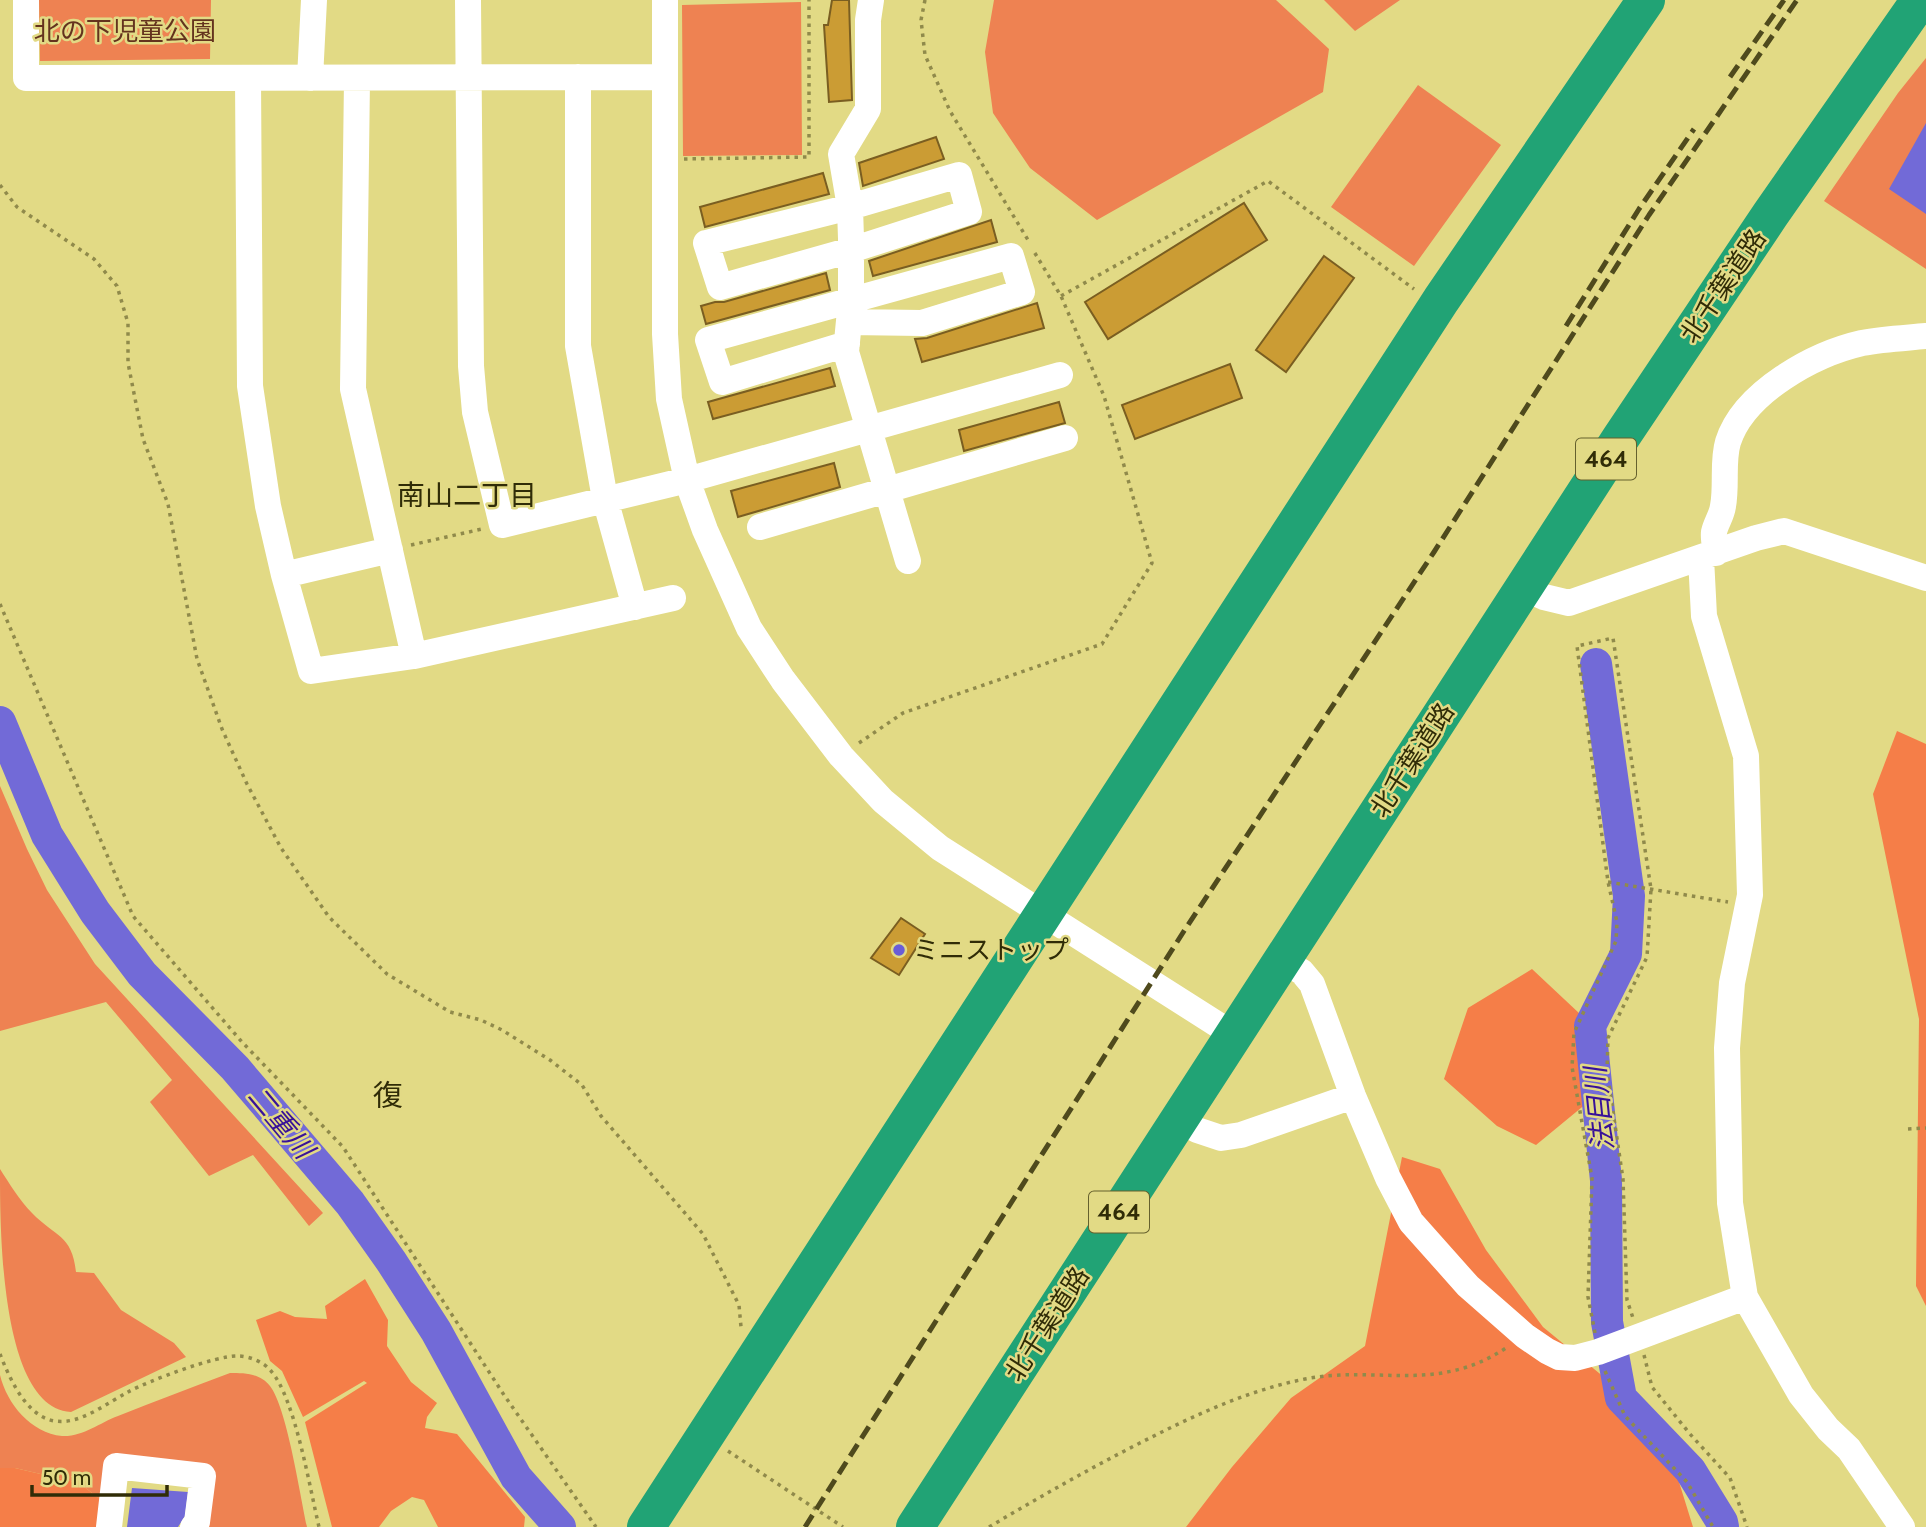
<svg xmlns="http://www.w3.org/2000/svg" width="1926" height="1527" font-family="Cabin,'Noto Sans JP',sans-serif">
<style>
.green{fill:#ee8252}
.forest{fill:#f57e48}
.water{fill:#726ad7}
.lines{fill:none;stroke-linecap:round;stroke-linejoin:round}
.river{stroke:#726ad7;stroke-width:32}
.building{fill:#cb9c34;stroke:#7a5e21;stroke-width:2}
.path{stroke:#908a4b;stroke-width:3.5;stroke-dasharray:3.5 5;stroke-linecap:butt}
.minor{stroke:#fff;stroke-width:26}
.highway{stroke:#21a375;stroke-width:38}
.rail{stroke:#4f4a1d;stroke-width:5;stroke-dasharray:14 7;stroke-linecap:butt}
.poi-dot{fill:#6a5dd7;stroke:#e2da85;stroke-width:2.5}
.labels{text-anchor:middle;stroke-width:5;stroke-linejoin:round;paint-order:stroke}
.shield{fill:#e2da85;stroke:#65602d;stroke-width:2}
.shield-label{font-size:24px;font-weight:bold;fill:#302c07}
.park-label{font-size:26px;fill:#64331e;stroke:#e2da85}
.street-label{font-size:26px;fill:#302c07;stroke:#e2da85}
.poi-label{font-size:26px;fill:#302c07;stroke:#e2da85;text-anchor:start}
.neighbourhood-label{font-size:28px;fill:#302c07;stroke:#e2da85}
.water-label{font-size:28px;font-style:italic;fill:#381299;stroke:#e2da85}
.quarter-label{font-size:30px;fill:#302c07;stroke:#e2da85}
</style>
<rect width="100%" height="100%" fill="#e2da85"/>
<path class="green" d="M39 0H211L210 59 40 61Z
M994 0H1276L1329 49 1323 92 1097 220 1030 168 993 113 985 52Z
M1324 0H1400L1355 31Z
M801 2 802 155 683 156 682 5Z
M1926 58V269L1824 201 1898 93Z
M1418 85 1501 145 1414 266 1331 207Z
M0 786 27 849 47 890 95 964 323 1213 309 1226 253 1155 209 1176 150 1102 172 1080 106 1002 0 1031Z
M0 1169C9 1183 20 1201 32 1213 55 1237 72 1234 76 1272L94 1273 121 1310 174 1343 186 1357 71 1412C0 1408 0 1229 0 1169Z
M230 1373C244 1373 260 1373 270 1386 287 1408 300 1495 307 1527H200L210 1470 110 1457 104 1502 79 1483 15 1468H0V1375C7 1404 31 1433 62 1436 83 1437 99 1423 118 1416 155 1401 193 1387 230 1373Z"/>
<path class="forest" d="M1897 731 1926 744V1306L1916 1286 1919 1019 1873 794Z
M1532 969 1580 1014 1587 1103 1536 1145 1497 1126 1444 1079 1468 1008Z
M1402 1157 1440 1169 1486 1250 1543 1327 1661 1424 1693 1527H1186L1232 1467 1291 1398 1365 1346Z
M365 1279 388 1320 387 1346 411 1382 437 1403 427 1417 425 1428 457 1434 525 1517 524 1527H438L424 1500 412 1497 391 1511 379 1527H332L305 1422 367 1383 364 1381 303 1417 282 1371 270 1361 256 1320 280 1311 295 1317 327 1319 325 1306Z
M0 1468H15L79 1483 104 1502 101 1527H0Z"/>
<path class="water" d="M1926 123V214L1889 189Z
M132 1488 188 1492 185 1516 178 1527H127Z"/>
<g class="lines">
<path class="river" d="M1596 664 1629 896 1626 954 1590 1026 1606 1180 1607 1322 1621 1398 1690 1470 1722 1522 1723 1527
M0 722 47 835 95 912 142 974 235 1068 350 1203 391 1261 436 1331 516 1477 560 1527"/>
</g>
<path class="building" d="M832 0H849L852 100 829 102 824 25H828Z
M936 137 944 159 863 186 859 163Z
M823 173 829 194 705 227 700 207Z
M1244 203 1267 240 1108 339 1085 302Z
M991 220 997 242 873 276 869 261Z
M1324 256 1354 278 1286 372 1256 350Z
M826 273 830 290 706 324 701 306 715 302H724Z
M1037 303 1044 328 922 362 915 339 927 338Z
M1230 364 1242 398 1135 439 1122 405Z
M830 368 835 386 713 419 708 402Z
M1059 402 1065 423 964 451 959 430Z
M834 463 840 487 738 517 731 491Z
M901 918 925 934 899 975 871 958Z"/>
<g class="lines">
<path class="path" d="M925 0 921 20 925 55 950 111 1028 240
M684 159 809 157V0
M0 185 17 207 94 259 117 286 128 323V363L143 439 168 504 197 659 222 729 247 784 281 848 329 917 387 974 450 1012 481 1020 502 1030 550 1060 582 1085 601 1116 703 1234 739 1305 741 1327
M1061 296 1268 181 1414 289
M411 545 482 529
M0 604 133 916 242 1042 343 1147 504 1395 596 1527
M859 743 903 713 1102 644 1152 563 1104 396 1061 296 1033 250
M1608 882 1728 902
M1908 1129 1926 1128
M1595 1333 1588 1297 1592 1178 1572 1067 1574 1033 1616 941 1617 922 1608 882 1577 646 1613 638 1651 889 1647 957 1608 1038 1607 1071 1623 1179 1627 1300 1633 1318
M0 1354C9 1377 26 1417 55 1421 80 1425 107 1403 128 1392 148 1381 217 1355 238 1356 249 1356 264 1362 271 1371 295 1398 310 1489 319 1527
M1644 1355 1652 1387 1690 1434 1730 1478 1747 1527
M1605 1371 1625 1416 1687 1482 1713 1527
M728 1451 843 1527
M989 1527C1038 1498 1087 1470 1138 1444 1191 1417 1245 1391 1305 1379 1379 1365 1436 1394 1506 1348"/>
<path class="minor" d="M26 0V78L664 77
M468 0 471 366 475 412 502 525 687 480 1060 375
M665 0V334L669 399 687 480 705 530 749 628 783 680 841 756 883 801 940 848 1234 1035
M871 0 868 20V109L841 154 850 207 851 239V300L846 352 908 561
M578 77V346L605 499 635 607
M248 78 250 386 268 506 284 575 311 671 414 656 673 598
M310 78 314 0
M357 79 353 389 414 656
M959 175 969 212 851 250 720 287 706 243 850 207Z
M847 344 722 382 708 340 1011 256 1022 292 922 323 849 322
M760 527 1065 438
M1716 553C1715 546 1713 538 1714 532 1716 523 1722 515 1723 506 1727 485 1722 462 1728 442 1744 392 1814 354 1862 343 1883 339 1905 338 1926 336
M1701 558 1704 616 1746 756 1750 895 1732 983 1727 1048 1730 1203 1745 1297 1801 1395 1828 1429 1849 1449 1902 1527
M284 575 390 550
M1523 588 1544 597 1569 603 1756 538 1784 531 1926 578
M1282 960 1302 972 1312 984 1353 1096 1388 1178 1411 1222 1468 1286 1525 1336 1547 1351 1559 1357 1575 1358 1598 1352 1745 1297
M1179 1120 1197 1130 1221 1138 1241 1135 1353 1096
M109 1527 116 1466 203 1476 197 1522 193 1527"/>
<path class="highway" d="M646 1527 1441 300 1646 0
M915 1527 1620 439 1770 215 1920 0"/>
<path class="rail" d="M1730 77 1784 0
M1566 326 1639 209 1694 129
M805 1527 1184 931 1434 552 1649 215 1797 0"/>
</g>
<circle class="poi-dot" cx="899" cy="950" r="7"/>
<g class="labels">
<g class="shield">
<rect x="1576" y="438.5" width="60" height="41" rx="5"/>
<rect x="1089" y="1191.5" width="60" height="41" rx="5"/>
</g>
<g class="shield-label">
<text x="1606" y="467">464</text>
<text x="1119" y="1220">464</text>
</g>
<g class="park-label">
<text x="125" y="40">北の下児童公園</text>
</g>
<g class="street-label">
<text transform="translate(1723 286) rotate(-56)" y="9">北千葉道路</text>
<text transform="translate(1412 760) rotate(-57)" y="9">北千葉道路</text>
<text transform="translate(1047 1324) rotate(-57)" y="9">北千葉道路</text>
</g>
<g class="poi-label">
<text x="913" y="959">ミニストップ</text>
</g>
<g class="neighbourhood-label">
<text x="467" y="505">南山二丁目</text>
</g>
<g class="water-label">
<text transform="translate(1599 1109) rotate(-96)" y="10">法目川</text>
<text transform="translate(281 1122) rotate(50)" y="10">二重川</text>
</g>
<g class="quarter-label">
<text x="388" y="1106">復</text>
</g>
</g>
<path d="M32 1485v10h135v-10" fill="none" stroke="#302c07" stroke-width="3.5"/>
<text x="42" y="1485" font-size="21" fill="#302c07" stroke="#e2da85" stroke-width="5" paint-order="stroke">50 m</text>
</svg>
